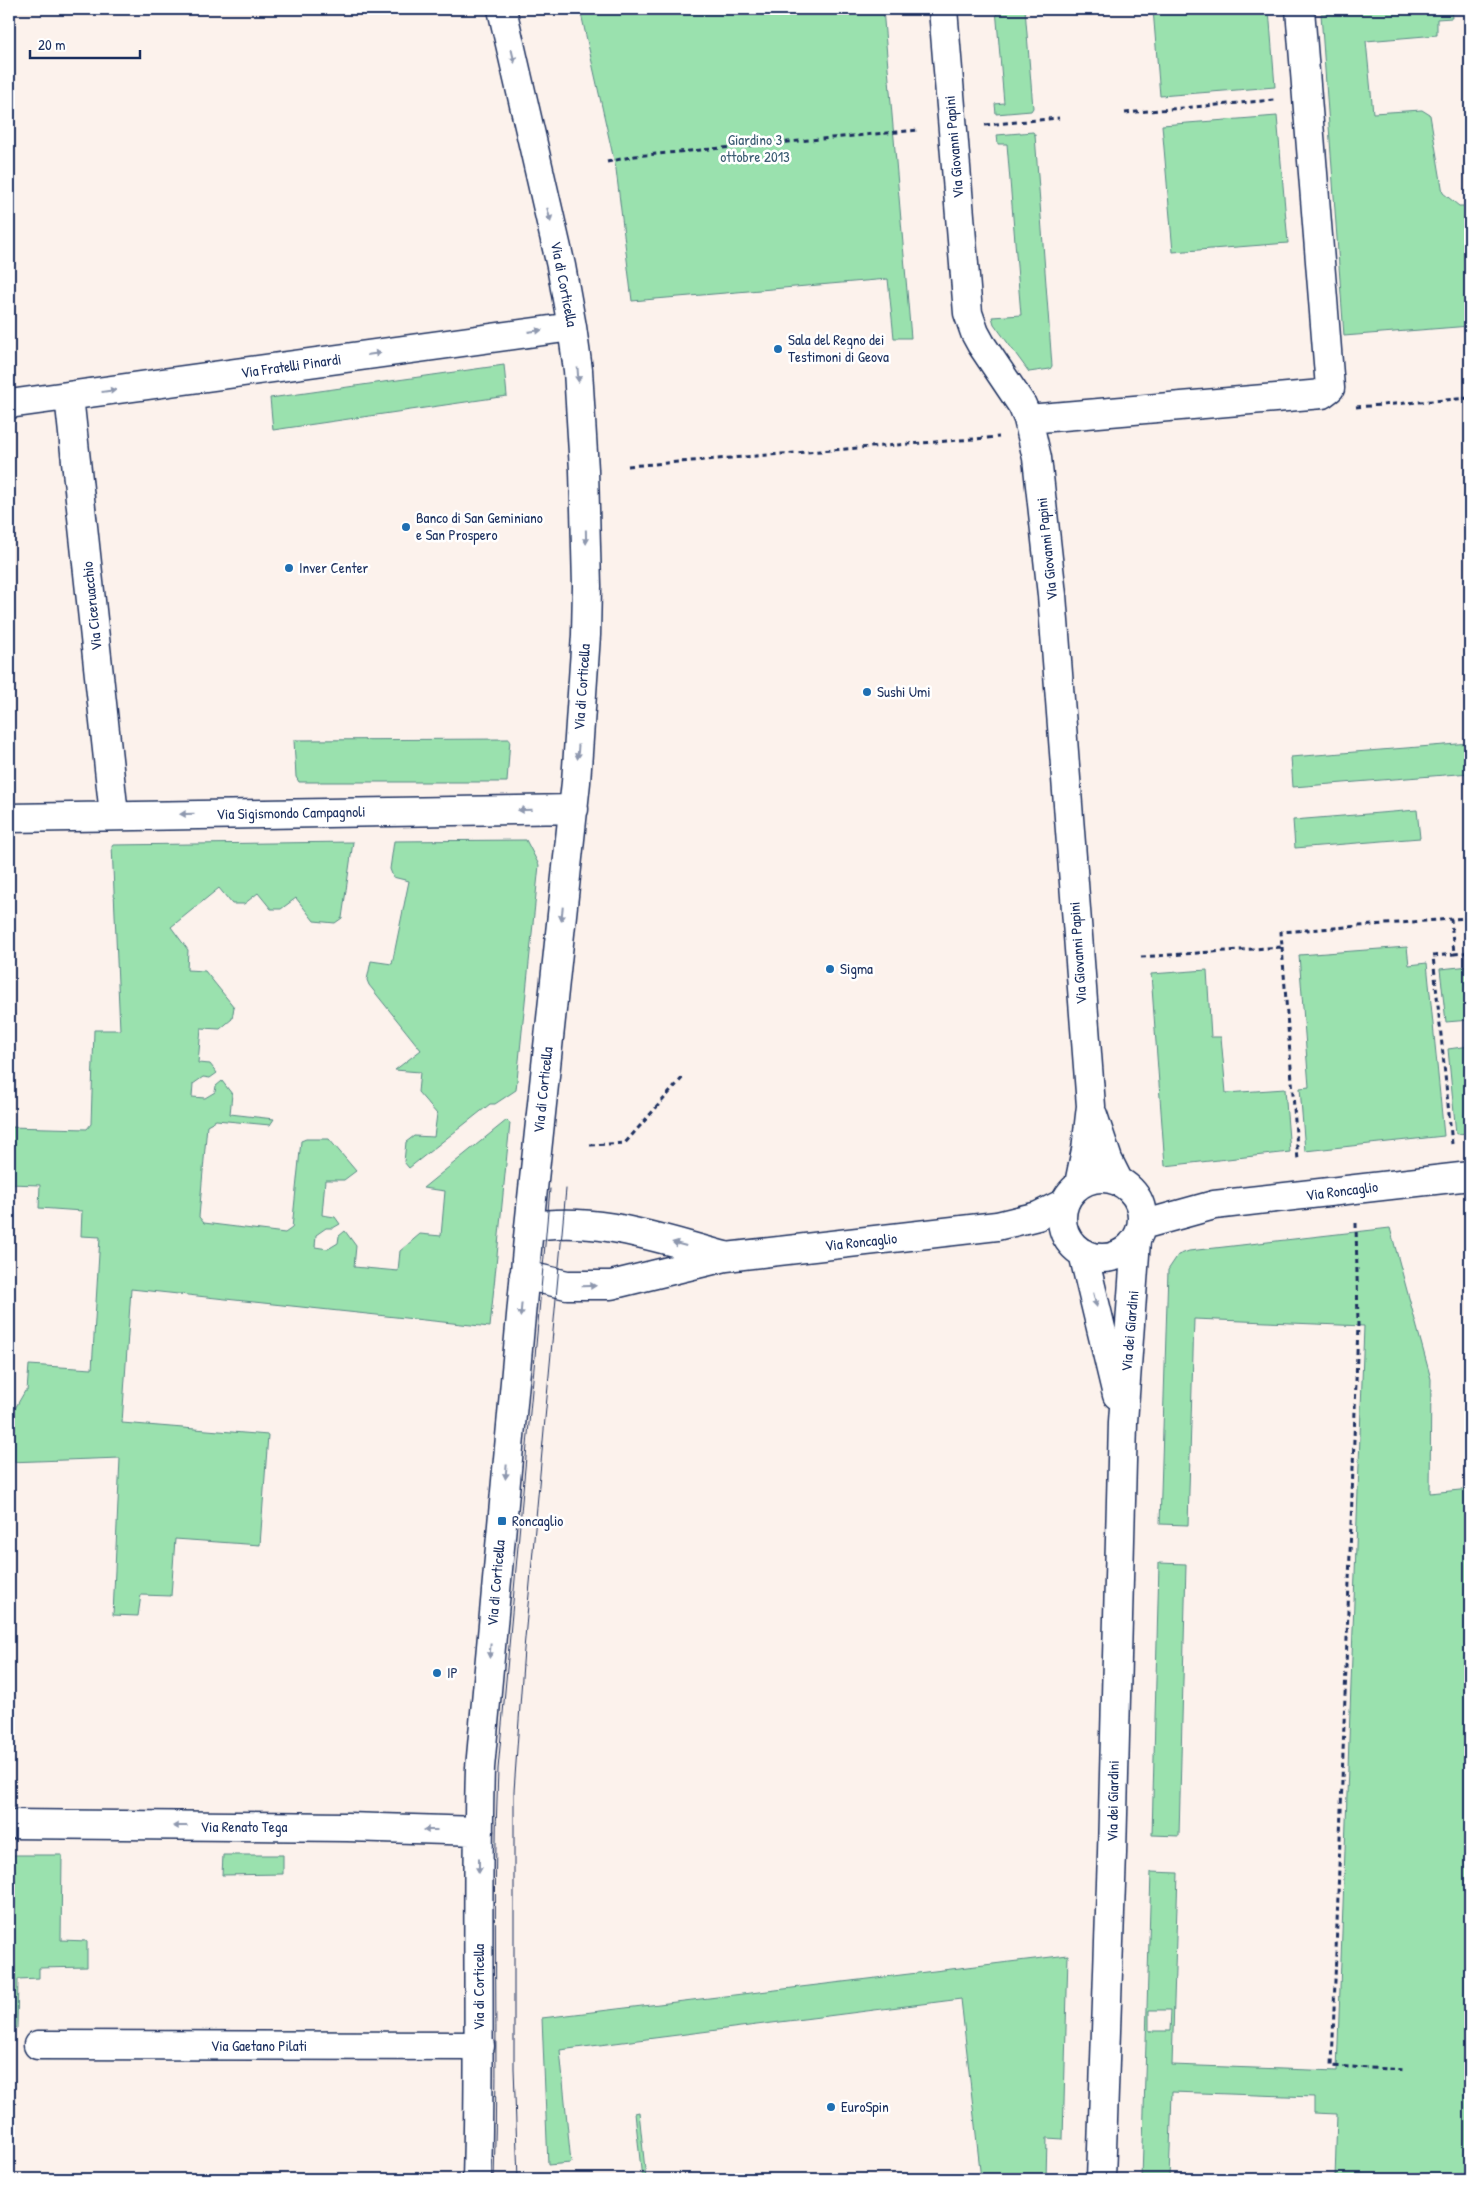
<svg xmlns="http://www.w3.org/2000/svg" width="1479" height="2188" font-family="'Patrick Hand',sans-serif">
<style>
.green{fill:#9ae1ae;stroke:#5a8886;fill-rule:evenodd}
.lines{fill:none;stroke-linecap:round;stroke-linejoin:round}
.minor-casing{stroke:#1b2f5e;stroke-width:31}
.path{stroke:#1b2f5e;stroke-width:3;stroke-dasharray:5 4;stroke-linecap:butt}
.minor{stroke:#fff;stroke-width:28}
.tram{stroke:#1b2f5e;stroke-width:1}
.oneway{fill:#8d97ae}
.poi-dot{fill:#1f6fb2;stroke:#fff;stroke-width:2}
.labels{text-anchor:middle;stroke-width:5;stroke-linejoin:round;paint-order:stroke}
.park-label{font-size:15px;fill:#3b5c72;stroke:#fff}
.street-label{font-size:15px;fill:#1b2f5e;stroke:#fff}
.poi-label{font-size:15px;fill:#1b2f5e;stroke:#fff;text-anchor:start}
</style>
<rect width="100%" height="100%" fill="#fcf2ec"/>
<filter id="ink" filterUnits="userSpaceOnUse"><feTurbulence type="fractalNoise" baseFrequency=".02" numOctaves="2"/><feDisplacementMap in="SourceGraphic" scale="10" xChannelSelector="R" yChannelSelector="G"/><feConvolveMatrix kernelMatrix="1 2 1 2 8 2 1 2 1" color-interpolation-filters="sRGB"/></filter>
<g filter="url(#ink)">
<path class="green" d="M580 9H883L911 338H894L888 279 632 301 616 169Z
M996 9H1025L1033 108 1031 111 996 114 995 104 1004 103Z
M1153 9H1269L1275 87 1160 96Z
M1388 9H1451L1452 18 1437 19V35L1366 41 1373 113 1422 110 1430 115 1443 193 1459 206H1470V326L1344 336 1321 14Z
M1277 116 1288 243 1173 252 1162 125Z
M1033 132 1035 135 1052 366 1050 369 1029 372 994 324 992 317 1021 315 1007 144H998L997 135Z
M504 365 507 396 273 430 270 398Z
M510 739 507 782H299L296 777 294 740Z
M1470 743V773L1293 787 1291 757Z
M1417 810 1420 838 1295 848 1293 820Z
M526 840 539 865 516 1090 495 1104H490L409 1168 404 1162 406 1142 414 1136 434 1137 437 1114 418 1092 420 1072 395 1070 421 1050 369 985 367 980 371 961 392 964 409 881 393 877 390 869 394 841Z
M353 842 342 918 335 923 314 921 296 898 281 909H271L258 893 244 904H232L219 888 171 927 188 950 187 970 205 971 234 1007 232 1019 220 1029 201 1028 198 1063 210 1064 217 1073 210 1078 203 1077 193 1084 192 1097 205 1098 215 1092 216 1086 222 1081 232 1094 230 1114 274 1119 270 1125 216 1120 207 1125 199 1217 204 1223 285 1233 292 1228 301 1141 306 1139H329L356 1171 344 1180H325L322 1215 335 1217 340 1224 333 1228H326L316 1235 315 1247 328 1249 338 1243 339 1236 345 1231 356 1246 354 1267 398 1271 400 1251 420 1234 441 1236 445 1191 423 1188 507 1120 510 1123 490 1327 131 1289 122 1423 268 1435 260 1545 175 1539 171 1596 141 1595 138 1616 113 1615 120 1458 9 1462V1419L25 1391H27L29 1365 92 1369 100 1237 81 1236 82 1211 39 1208 40 1185 9 1184V1127L87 1129 91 1124 94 1030H120L112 845Z
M1407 947 1409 965 1427 963 1444 1136 1305 1151 1300 1088 1309 1087 1299 955Z
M1470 966V1020L1446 1022 1440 969Z
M1207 970 1211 1037H1221L1226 1093 1285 1089 1290 1152 1165 1166 1151 974Z
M1470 1046V1133L1456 1134 1448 1049Z
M1390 1228 1431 1379 1430 1493 1470 1489V2179H1335L1337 2114 1314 2113V2097L1172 2092 1169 2179H1142L1151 1872 1178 1873 1172 2065 1337 2071 1364 1326 1194 1319 1188 1525 1160 1524 1168 1270 1178 1255 1189 1251ZM1149 2010H1171L1170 2031H1149Z
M1159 1563 1186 1564 1179 1836 1152 1835Z
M9 1855H62L61 1940 87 1941V1967L39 1968V1978L18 1979 17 2028 9 2027Z
M223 1855H283V1874L222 1875Z
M1068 1955 1063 2139 1047 2138 1046 2179H981L961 1999 560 2050 571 2163 548 2165 542 2018Z
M639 2112 646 2179H642L635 2113Z"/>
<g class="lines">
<g class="minor-casing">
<path id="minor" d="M943 9 968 313 975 333 981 344 1022 405 1028 419 1037 458 1052 595 1091 1106 1086 1150 1079 1184
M69 396 114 815
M9 404 572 327
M1028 419 1322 394 1330 388 1300 9
M9 818 574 809
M1093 1115 1108 1160 1118 1180
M1062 1218a40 40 0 1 1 80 0a40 40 0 1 1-80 0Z
M1142 1225 1214 1205 1470 1176
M529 1227C596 1215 660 1239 725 1256
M1083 1253 1117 1395
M524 1275 567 1285H611L726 1257 997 1226 1038 1216 1064 1203
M9 1824 347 1827 479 1831
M38 2045 480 2046
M477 2179C481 2042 476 1905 480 1768L529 1227 576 782 586 635 587 586 584 470 578 370 572 327 561 266 502 9
M1101 2179 1112 1853 1123 1422 1136 1240"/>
</g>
<path class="path" d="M1125 113 1274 100
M985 125 1059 118
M607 162 635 156 919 130
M1356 407 1470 398
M628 466 999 437
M1470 918 1451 919 1454 954 1470 952
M1282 947 1298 1161
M1141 957 1282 947 1281 932 1451 919
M1452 1144 1433 956 1454 954
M590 1145 625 1143 684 1076
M1356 1223 1358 1325 1332 2066 1406 2070"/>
<use href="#minor" class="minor"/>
<path class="tram" d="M494 2179C499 2042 492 1906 498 1769L550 1189
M518 2179 514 2068V1791L524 1649 566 1189"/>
</g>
<defs><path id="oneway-solid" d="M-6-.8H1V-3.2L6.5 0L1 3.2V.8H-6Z" transform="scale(1.25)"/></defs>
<g class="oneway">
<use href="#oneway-solid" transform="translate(513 56) rotate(77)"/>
<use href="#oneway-solid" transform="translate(549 215) rotate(76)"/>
<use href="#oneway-solid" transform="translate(535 331) rotate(-8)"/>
<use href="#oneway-solid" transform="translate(374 354) rotate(-8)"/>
<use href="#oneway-solid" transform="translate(578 375) rotate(86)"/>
<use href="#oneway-solid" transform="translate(109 391) rotate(-8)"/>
<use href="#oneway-solid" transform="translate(586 537) rotate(89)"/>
<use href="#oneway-solid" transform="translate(578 752) rotate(94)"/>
<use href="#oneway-solid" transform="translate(525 810) rotate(179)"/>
<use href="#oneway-solid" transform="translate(187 814) rotate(179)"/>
<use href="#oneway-solid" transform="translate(562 914) rotate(96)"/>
<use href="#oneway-solid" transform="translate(679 1244) rotate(-165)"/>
<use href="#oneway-solid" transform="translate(589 1286) rotate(-1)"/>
<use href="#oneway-solid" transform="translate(1095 1300) rotate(76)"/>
<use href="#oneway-solid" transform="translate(521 1310) rotate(95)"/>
<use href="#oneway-solid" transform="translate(506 1472) rotate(95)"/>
<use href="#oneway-solid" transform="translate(490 1651) rotate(95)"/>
<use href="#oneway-solid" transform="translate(180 1826) rotate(-180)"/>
<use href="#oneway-solid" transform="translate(430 1830) rotate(180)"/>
<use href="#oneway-solid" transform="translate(479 1866) rotate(90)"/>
</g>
</g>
<g class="poi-dot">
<circle cx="778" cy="349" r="5"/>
<circle cx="406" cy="527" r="5"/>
<circle cx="289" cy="568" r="5"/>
<circle cx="867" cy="692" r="5"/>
<circle cx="830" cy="969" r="5"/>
<rect x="497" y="1516" width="10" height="10" rx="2.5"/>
<circle cx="437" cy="1673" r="5"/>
<circle cx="831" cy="2107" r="5"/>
</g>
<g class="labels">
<g class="park-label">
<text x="755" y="145">Giardino 3<tspan x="755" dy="17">ottobre 2013</tspan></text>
</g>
<g class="street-label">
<text transform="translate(954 147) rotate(-95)" y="5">Via Giovanni Papini</text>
<text transform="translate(564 284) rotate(79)" y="5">Via di Corticella</text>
<text transform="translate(291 366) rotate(-8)" y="5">Via Fratelli Pinardi</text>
<text transform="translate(1047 549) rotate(-96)" y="5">Via Giovanni Papini</text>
<text transform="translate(92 606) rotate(-96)" y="5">Via Ciceruacchio</text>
<text transform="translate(582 687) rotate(-86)" y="5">Via di Corticella</text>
<text transform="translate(291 813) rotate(-1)" y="5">Via Sigismondo Campagnoli</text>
<text transform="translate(1078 953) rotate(-94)" y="5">Via Giovanni Papini</text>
<text transform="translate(543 1090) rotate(-84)" y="5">Via di Corticella</text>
<text transform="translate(1342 1191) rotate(-7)" y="5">Via Roncaglio</text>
<text transform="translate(861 1242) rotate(-6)" y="5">Via Roncaglio</text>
<text transform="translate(1130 1331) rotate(-85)" y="5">Via dei Giardini</text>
<text transform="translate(496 1583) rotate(-85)" y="5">Via di Corticella</text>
<text transform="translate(1113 1801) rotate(-89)" y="5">Via dei Giardini</text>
<text x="244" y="1832">Via Renato Tega</text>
<text transform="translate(479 1987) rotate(-90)" y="5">Via di Corticella</text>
<text x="259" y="2051">Via Gaetano Pilati</text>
</g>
<g class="poi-label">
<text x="788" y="345">Sala del Regno dei<tspan x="788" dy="17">Testimoni di Geova</tspan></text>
<text x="416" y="523">Banco di San Geminiano<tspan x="416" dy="17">e San Prospero</tspan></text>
<text x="299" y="573">Inver Center</text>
<text x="877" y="697">Sushi Umi</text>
<text x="840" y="974">Sigma</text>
<text x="512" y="1526">Roncaglio</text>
<text x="447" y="1678">IP</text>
<text x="841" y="2112">EuroSpin</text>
</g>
</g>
<rect width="1479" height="2188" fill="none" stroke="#fff" stroke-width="30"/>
<rect x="15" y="15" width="1449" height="2158" fill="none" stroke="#1b2f5e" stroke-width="2" filter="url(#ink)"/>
<path d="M30 50v8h110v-8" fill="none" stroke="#1b2f5e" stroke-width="2.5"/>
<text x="38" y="50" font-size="15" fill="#1b2f5e" stroke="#ffffff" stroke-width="4" paint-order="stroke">20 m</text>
</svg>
